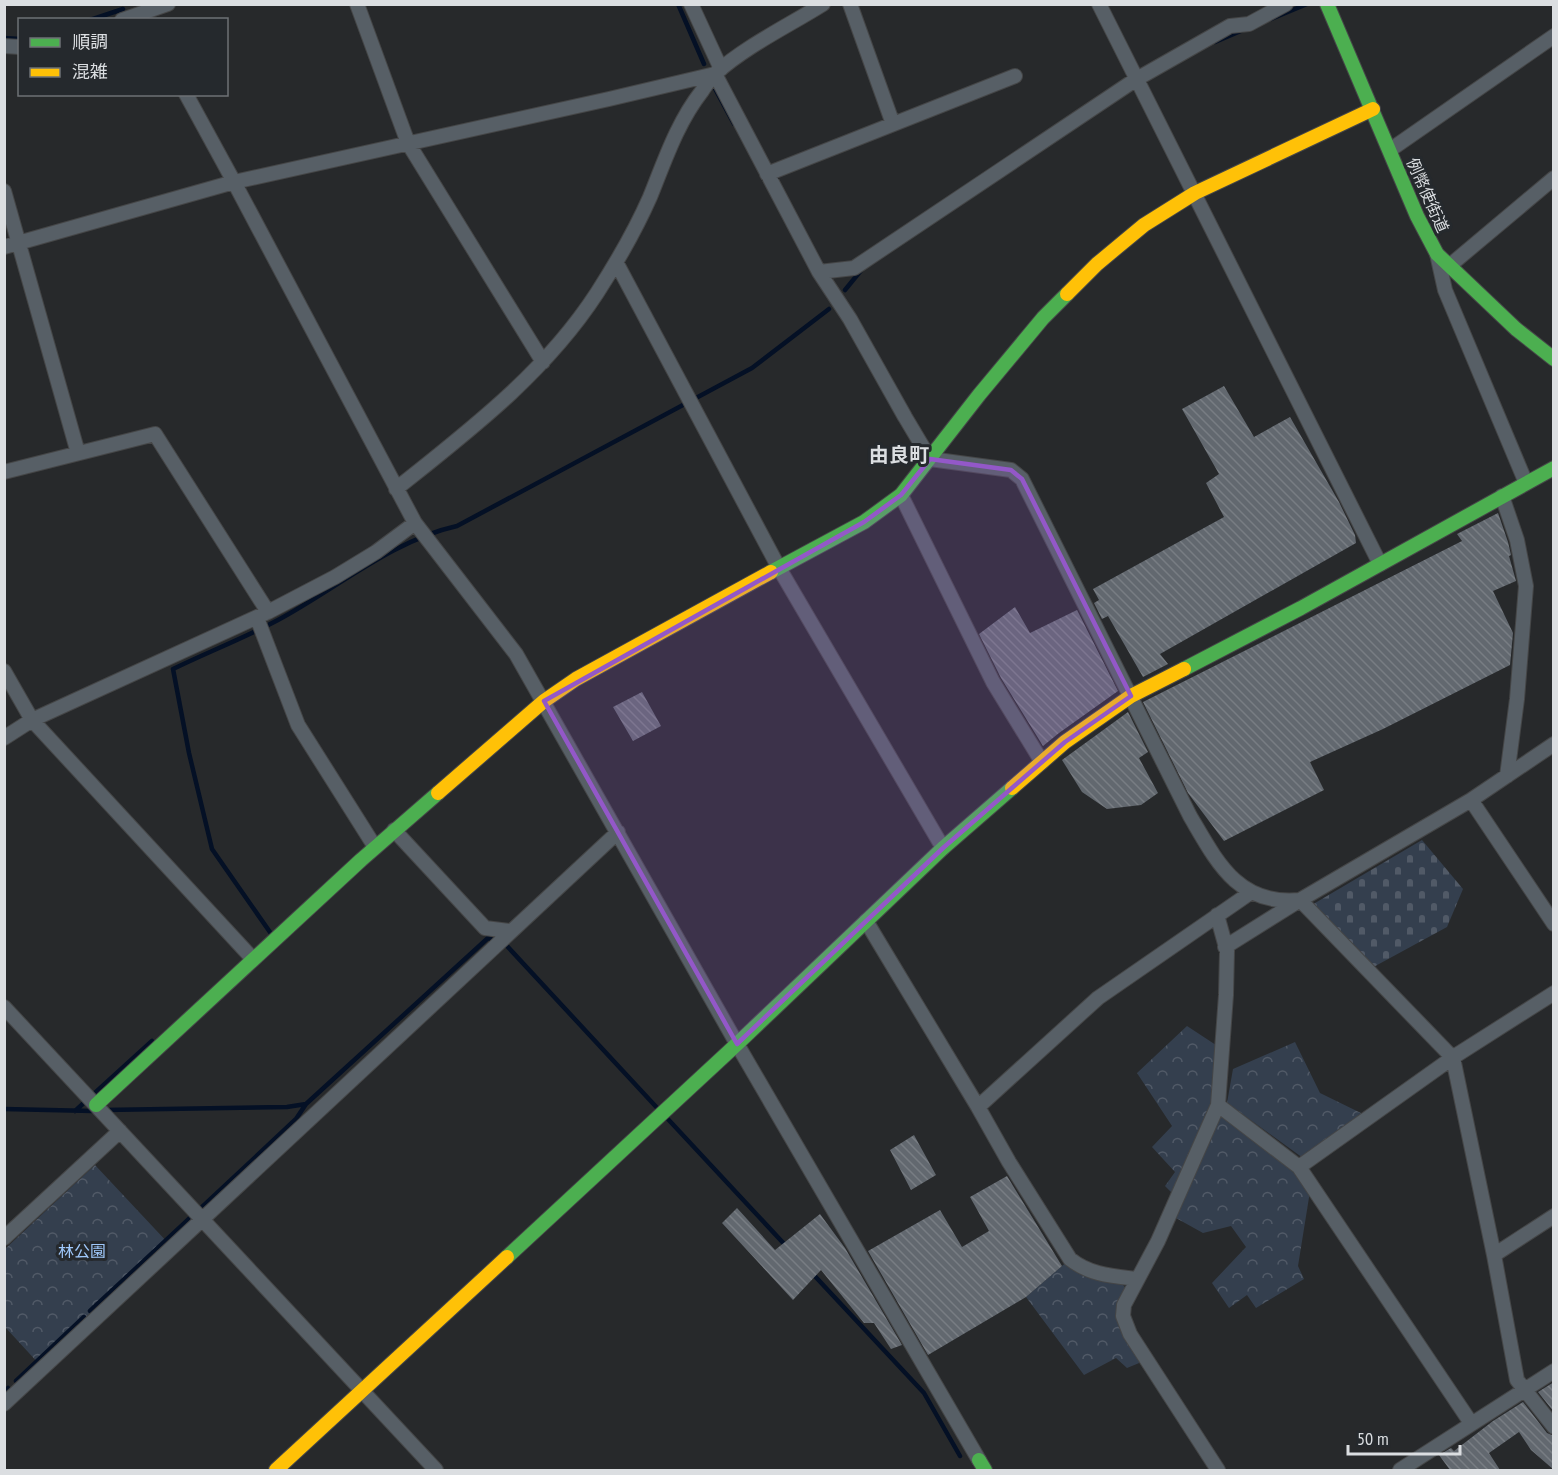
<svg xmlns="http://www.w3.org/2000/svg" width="1558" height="1475" font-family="'PT Sans Narrow','Noto Sans JP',sans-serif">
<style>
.forest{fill:url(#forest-crowns)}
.cemetery{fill:url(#cemetery-stones)}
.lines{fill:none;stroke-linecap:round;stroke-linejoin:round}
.stream{stroke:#041025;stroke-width:4.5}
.building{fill:url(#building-back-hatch)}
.street-casing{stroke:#454647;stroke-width:16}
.fast-casing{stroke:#454647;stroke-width:16}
.slow-casing{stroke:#454647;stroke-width:16}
.street{stroke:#575f66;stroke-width:14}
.fast{stroke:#4caf50;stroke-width:14}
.slow{stroke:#ffc107;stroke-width:14}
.marked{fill:#9358c8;fill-opacity:0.2;stroke:#9358c8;stroke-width:4.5;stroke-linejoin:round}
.labels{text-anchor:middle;stroke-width:6;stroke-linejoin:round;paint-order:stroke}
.street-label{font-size:16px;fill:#dbdee1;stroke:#25292d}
.park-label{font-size:16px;fill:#9fc8fa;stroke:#25292d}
.quarter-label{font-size:20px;font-weight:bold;fill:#dbdee1;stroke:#25292d}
</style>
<defs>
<pattern id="forest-crowns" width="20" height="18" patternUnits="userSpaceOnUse" patternTransform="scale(1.5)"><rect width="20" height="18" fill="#343f4e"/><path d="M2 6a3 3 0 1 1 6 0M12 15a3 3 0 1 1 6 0" fill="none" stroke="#515a67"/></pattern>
<pattern id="cemetery-stones" width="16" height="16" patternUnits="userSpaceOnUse" patternTransform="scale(1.5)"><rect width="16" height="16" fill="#343f4e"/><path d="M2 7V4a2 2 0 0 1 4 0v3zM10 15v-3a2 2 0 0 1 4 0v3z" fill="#515a67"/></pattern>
<pattern id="building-back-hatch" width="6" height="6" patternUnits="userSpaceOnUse" patternTransform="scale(1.5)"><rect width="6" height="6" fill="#62686f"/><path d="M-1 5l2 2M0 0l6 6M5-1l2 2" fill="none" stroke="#787d83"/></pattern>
</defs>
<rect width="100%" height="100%" fill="#27292b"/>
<path class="forest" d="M1187 1026 1222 1049 1218 1105 1311 1185 1298 1266 1304 1279 1256 1308 1247 1295 1229 1308 1212 1283 1246 1247 1231 1226 1203 1233 1176 1218 1167 1222 1175 1196 1165 1186 1175 1172 1152 1147 1172 1126 1137 1073Z
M1295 1042 1320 1093 1365 1115 1303 1158 1227 1103 1233 1069Z
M95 1165 169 1244 40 1365 5 1327V1249Z
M1070 1259 1116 1276 1127 1290 1123 1316 1144 1361 1127 1368 1116 1358 1084 1375 1026 1297Z"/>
<path class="cemetery" d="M1422 840 1463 889 1447 927 1368 970 1310 906Z"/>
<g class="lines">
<path class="stream" d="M678 4 704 64
M1271 19 1307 4
M90 20 123 9
M4 38 20 39
M1215 42 1243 30
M713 85 734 124
M845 290 863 268
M271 936 272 935 212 849 189 753 173 669C208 652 244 638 278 620 336 589 393 540 457 526L752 368 829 309
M4 1109 93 1111
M105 1110 287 1107 306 1104 488 938 506 945 660 1111
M75 1111 152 1041
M666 1117 787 1247
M201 1208 296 1119 306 1104
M811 1272 924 1393 960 1456
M90 1311 191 1217
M16 1381 84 1317
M4 1392 8 1388"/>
</g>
<path class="building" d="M1224 386 1254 437 1290 417 1339 502 1355 535 1356 543 1160 654 1168 664 1143 677 1108 616 1102 619 1094 603 1099 600 1093 589 1224 517 1206 483 1219 474 1182 409Z
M1498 513 1508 542 1511 555 1509 556 1516 581 1493 591 1513 633 1510 665 1383 729 1310 762 1324 790 1224 841 1188 793 1143 702 1462 541 1457 534Z
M1015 607 1030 633 1077 610 1118 691 1059 733 1043 746 1001 678 979 634Z
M642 692 661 726 633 741 613 707Z
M1128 712 1148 752 1139 758 1158 793 1141 805 1107 809 1082 792 1062 760Z
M914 1135 936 1175 911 1190 890 1150Z
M1007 1176 1062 1266 1026 1297 928 1355 868 1251 940 1210 962 1247 989 1231 970 1197Z
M737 1208 775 1250 820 1214 845 1248 902 1345 891 1349 874 1323H864L821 1270 793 1300 722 1223Z
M1554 1382V1412L1538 1392Z
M1523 1402 1547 1433 1554 1436V1470L1531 1450 1519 1432 1489 1453 1500 1470H1450L1439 1455 1451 1448 1454 1451 1493 1421Z"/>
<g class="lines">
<g class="street-casing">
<path id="street" d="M357 4 408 143 543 362
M691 4 721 69
M850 4 893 124
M1099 4 1380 564
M122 20 168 4
M4 46 20 47
M715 74 819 272 850 319 905 417 930 459 1011 470 1022 479 1190 816C1217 862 1238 906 1300 900L1471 800 1554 744
M186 94 234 182 415 523 516 654 737 1044 979 1460
M1390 150 1554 36
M767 174 1015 76
M4 191 78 453
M4 247 234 182 609 99 715 74
M1437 254 1445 290 1526 483
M616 262 779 568 943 848
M1448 267 1554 178
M819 272 854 268 1135 80 1230 26 1249 24 1286 4
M4 472 155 434 268 612
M396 489C470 430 545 373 597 293 617 262 635 231 650 197 665 160 677 123 702 91 706 85 710 78 716 73 746 46 788 26 823 4
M901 495 993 682 1042 762
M1502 496 1517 540 1526 586 1517 699 1507 776
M257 618 298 725 375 847
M4 671 32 720 253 959
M4 738 32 720 268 612 335 577 376 552 415 523
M1471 800 1554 924
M394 830 485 928 509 931
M1217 915 1227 951 1226 995 1218 1105 1158 1241 1124 1305 1123 1316 1130 1334 1218 1470
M866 921 978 1107 1009 1162 1070 1259C1090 1275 1112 1276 1137 1279
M1225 947 1300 900 1453 1058 1494 1255 1517 1380 1554 1427
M4 1007 436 1470
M1218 1105 1299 1167 1471 1423
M978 1107 1098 998 1250 893
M1299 1167 1455 1056 1554 993
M4 1238 120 1131
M1494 1255 1554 1216
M4 1404 618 832
M1400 1470 1554 1371"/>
</g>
<g class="fast-casing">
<path id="fast" d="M1327 4 1417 216 1437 254 1516 329 1554 359
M771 572 864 522 901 495 979 395 1043 318 1067 294
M1184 669 1301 608 1554 468
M96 1105 361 860 438 793
M507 1257 737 1044 943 848 1012 788
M979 1460 985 1470"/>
</g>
<g class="slow-casing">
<path id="slow" d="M1067 294 1097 264 1144 225 1195 193 1373 109
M1012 788 1065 742 1131 696 1184 669
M438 793 544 701 576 679 771 572
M276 1470 507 1257"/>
</g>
<use href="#street" class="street"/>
<use href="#fast" class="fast"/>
<use href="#slow" class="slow"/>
</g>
<path class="marked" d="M930 459 1011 470 1022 479 1131 696 1065 742 943 848 737 1044 544 701 864 522 901 495Z"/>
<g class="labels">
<g class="street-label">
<text transform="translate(1428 195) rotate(66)" y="6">例幣使街道</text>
</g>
<g class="park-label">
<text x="82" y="1257">林公園</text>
</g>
<g class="quarter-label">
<text x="899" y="462">由良町</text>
</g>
</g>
<rect width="1558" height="1475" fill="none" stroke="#dbdee1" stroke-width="12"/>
<rect x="18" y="18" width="210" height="78" fill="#25292d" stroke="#6e7175" stroke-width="1.5"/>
<rect x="30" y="38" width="30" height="9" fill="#4caf50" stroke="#6e7175" stroke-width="1.5"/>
<text x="72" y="48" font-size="18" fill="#dbdee1">順調</text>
<rect x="30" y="68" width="30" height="9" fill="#ffc107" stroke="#6e7175" stroke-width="1.5"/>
<text x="72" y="78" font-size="18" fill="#dbdee1">混雑</text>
<path d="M1348 1445v9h112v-9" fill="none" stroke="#dbdee1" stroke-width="3"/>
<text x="1357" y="1445" font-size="18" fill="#dbdee1" stroke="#25292d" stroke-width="4.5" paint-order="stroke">50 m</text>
</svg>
